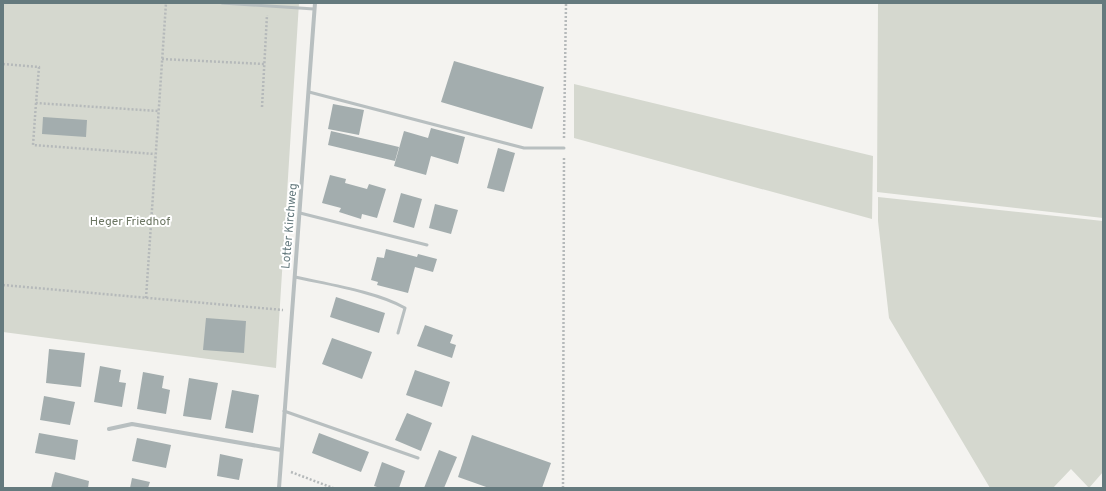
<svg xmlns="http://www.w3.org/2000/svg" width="1106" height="491" font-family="Overpass,sans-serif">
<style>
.green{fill:#d5d8cf}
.building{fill:#a3adae}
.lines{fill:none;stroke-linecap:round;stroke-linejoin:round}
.path{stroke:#b5b9ba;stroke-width:2.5;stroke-dasharray:2 2;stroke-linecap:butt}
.lane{stroke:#b8bfc0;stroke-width:3}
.street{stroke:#b8bfc0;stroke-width:4}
.labels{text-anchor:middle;stroke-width:4;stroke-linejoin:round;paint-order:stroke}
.park-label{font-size:12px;fill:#6c7663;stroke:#fff}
.street-label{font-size:12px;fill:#657a7e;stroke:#fff}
</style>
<rect width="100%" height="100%" fill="#f4f3f0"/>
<path class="green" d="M3 3H299L276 368 3 332Z
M878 3H1103V218L877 192Z
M574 84 873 156 872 219 574 138Z
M878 197 1103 221V472L1089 488 1071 469 1053 488H990L889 318 878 221Z"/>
<path class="building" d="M454 61 544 87 532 129 441 102Z
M333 104 364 110 359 135 328 129Z
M43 117 87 120 86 137 42 134Z
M431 128 465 137 458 164 431 156 426 175 394 166 404 131 428 138Z
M331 131 399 147 395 161 328 145Z
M498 148 515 153 504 192 487 188Z
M330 175 346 179 345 183 367 189 369 184 386 189 377 218 362 214 361 219 339 212 341 208 322 203Z
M401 193 422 199 414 228 393 222Z
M435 204 458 210 451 234 429 228Z
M386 249 417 257 418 254 437 259 433 272 415 267 408 293 377 285 378 282 371 280 377 257 384 258Z
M336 297 385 313 379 333 330 317Z
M206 318 246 321 244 353 203 350Z
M425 325 453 335 450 343 456 345 452 358 417 346Z
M332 338 372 352 362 379 322 364Z
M49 349 85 353 81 387 46 383Z
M100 366 121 370 119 382 126 383 122 407 94 402Z
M415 370 450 382 442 407 406 395Z
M143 372 164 376 162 388 170 390 166 414 137 409Z
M189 378 218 383 211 420 183 416Z
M232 390 259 395 253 433 225 428Z
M44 396 75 402 70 425 40 420Z
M407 413 432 423 421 451 395 440Z
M39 433 78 440 75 460 35 453Z
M319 433 369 452 361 472 312 453Z
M472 435 551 463 542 488H489L458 477Z
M137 438 171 445 166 468 132 461Z
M439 450 457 457 444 488H424Z
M220 454 243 459 239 480 217 476Z
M382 462 405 471 399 488H380L374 486Z
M55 472 89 481 88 488H51Z
M132 478 150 482 148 488H130Z"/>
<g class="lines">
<path class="path" d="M162 59 264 64
M3 64 39 67 36 103 158 111
M36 103 33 145 155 154
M262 107 267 15
M564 138 566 3
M3 285 283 310
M146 298 166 3
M291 472 333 488
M563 488 564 157"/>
<path class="lane" d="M222 3 314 9
M309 92 524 148H564
M300 213 427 245
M295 277C326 284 378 292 405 308L398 333
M284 411 418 458"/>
<path class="street" d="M109 429 132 424 281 450
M279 488 315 3"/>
</g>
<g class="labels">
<g class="park-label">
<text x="130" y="225">Heger Friedhof</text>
</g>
<g class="street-label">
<text transform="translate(289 226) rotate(-85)" y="4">Lotter Kirchweg</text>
</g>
</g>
<rect width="1106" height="491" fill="none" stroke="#657a7e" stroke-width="8"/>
</svg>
